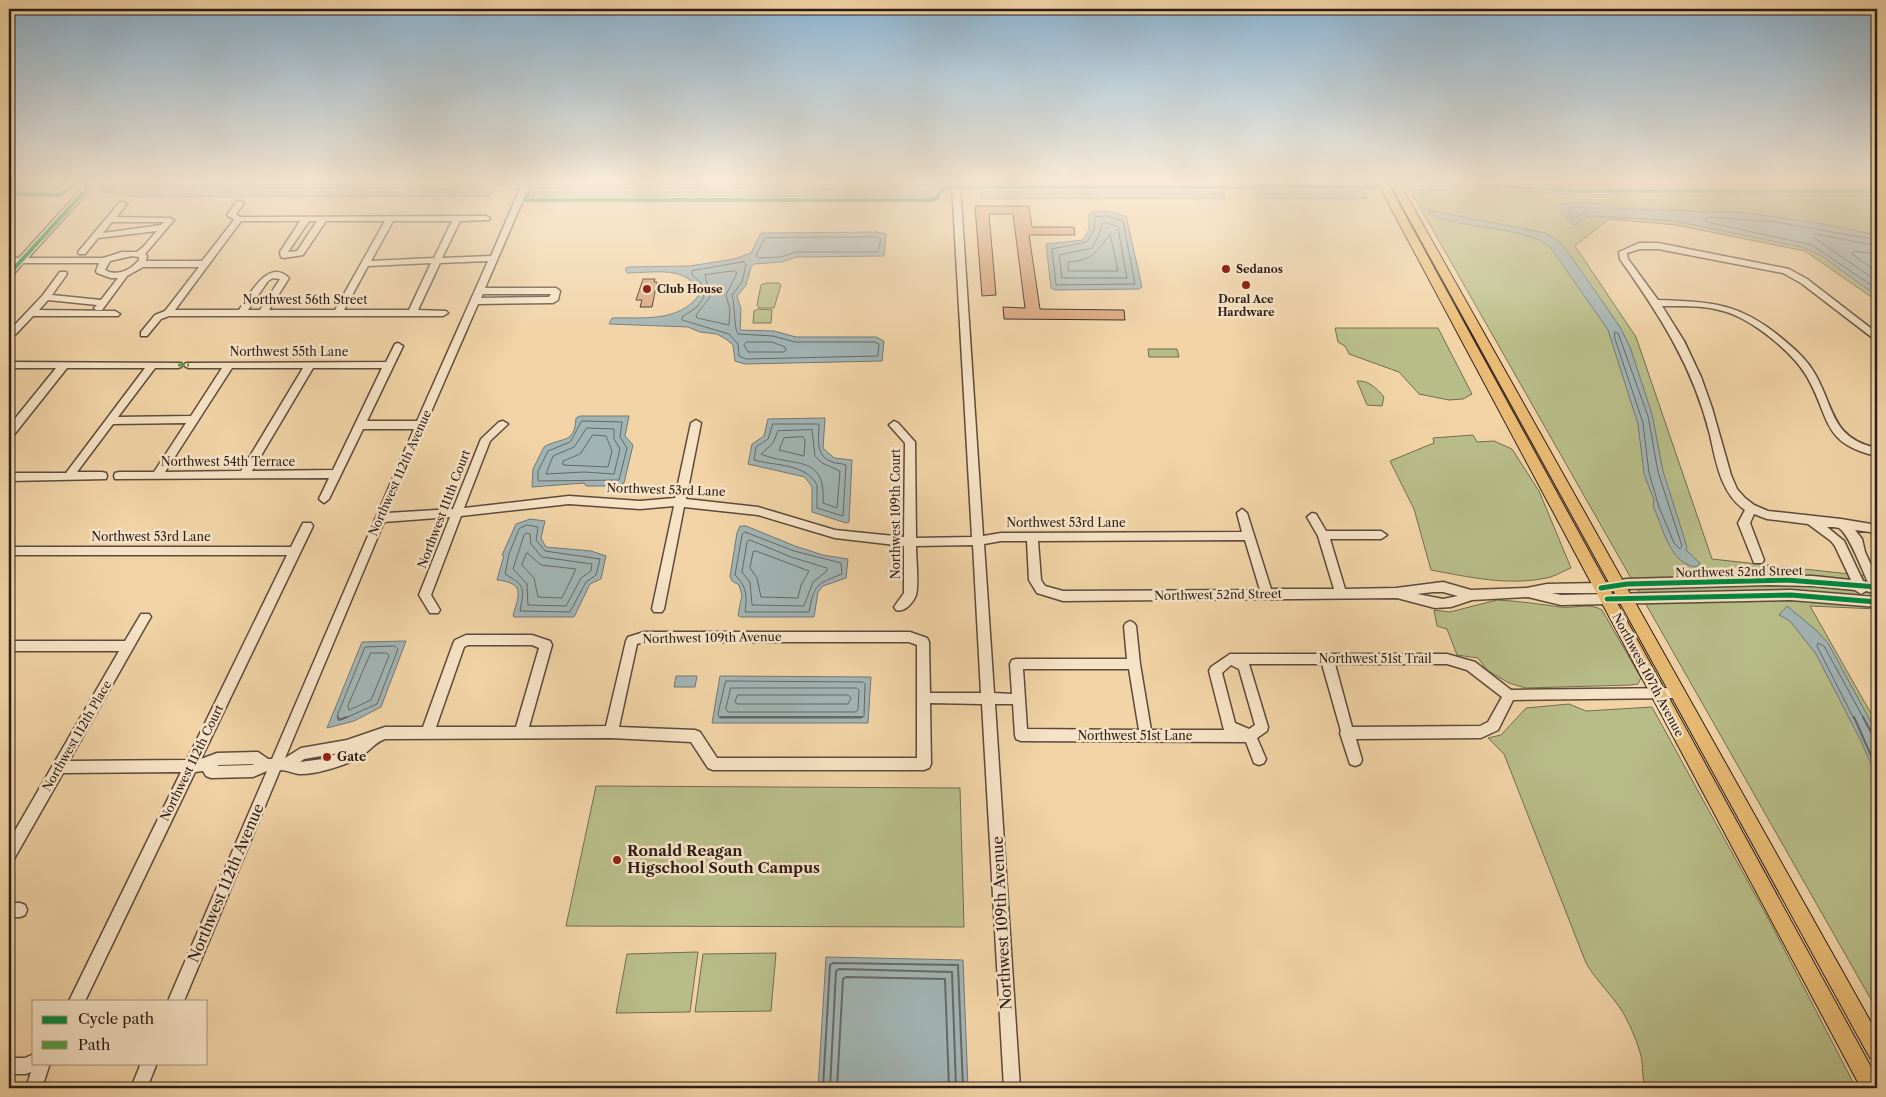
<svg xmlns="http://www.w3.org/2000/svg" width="1886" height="1097" font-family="'Libre Caslon Text',serif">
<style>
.green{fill:#b8bd88;stroke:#716d50}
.water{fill:#a1b4b4;stroke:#717876}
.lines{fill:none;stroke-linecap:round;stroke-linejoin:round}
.shore-far1{stroke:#666866;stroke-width:1}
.shore{stroke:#666866;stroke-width:2}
.building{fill:#d9a279;stroke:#2a1d18}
.minor-casing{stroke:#5c4a3c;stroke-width:3}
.major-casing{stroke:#2a1d18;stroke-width:2}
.minor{fill:#f6e2c5;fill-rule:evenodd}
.major{fill:#e8ba73;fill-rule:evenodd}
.quiet{stroke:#51a240;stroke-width:3;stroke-dasharray:6 3;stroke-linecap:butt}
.cycleway-far1-casing{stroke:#f6e2c5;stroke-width:6}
.cycleway-casing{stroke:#f6e2c5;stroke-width:8}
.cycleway-far1{stroke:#00873e;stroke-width:4}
.cycleway{stroke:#00873e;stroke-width:5}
.poi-dot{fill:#8f2418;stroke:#f6e2c5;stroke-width:2}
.labels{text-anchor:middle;stroke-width:5;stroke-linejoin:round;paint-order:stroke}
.far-poi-label{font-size:11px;font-weight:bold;fill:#2a1d18;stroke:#f6e2c5;text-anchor:start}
.street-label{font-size:12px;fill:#2a1d18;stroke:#f6e2c5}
.poi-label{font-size:12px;font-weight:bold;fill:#2a1d18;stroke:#f6e2c5;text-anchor:start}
.near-poi-label{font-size:15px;font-weight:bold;fill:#2a1d18;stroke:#f6e2c5;text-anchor:start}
.near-street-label{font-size:15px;fill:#2a1d18;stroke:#f6e2c5}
</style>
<rect width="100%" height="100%" fill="#f1d3a6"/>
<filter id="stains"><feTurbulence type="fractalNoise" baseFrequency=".004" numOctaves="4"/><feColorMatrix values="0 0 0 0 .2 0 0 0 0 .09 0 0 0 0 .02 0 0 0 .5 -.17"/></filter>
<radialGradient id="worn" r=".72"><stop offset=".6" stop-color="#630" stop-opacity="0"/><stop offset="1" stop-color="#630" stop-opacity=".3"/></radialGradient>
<path class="green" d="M1410 190 1877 196V301L1805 251 1676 225 1609 219 1575 246 1636 337 1712 559 1877 577V609L1810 606 1877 724V1010Z
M766 283H779L781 285 774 308H759L757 305 761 285Z
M758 309 772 310 771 323H753L754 311Z
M1335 328H1438L1472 394 1463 399 1449 400 1419 394 1399 372 1349 354 1345 346 1338 342Z
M1148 349H1177L1179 357H1149Z
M1357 381C1369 380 1377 389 1384 397L1382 406 1367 405Z
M1473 435 1477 442 1494 441 1512 449 1539 491 1571 568C1563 571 1554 577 1546 578 1509 586 1468 577 1431 570L1414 509 1390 461 1434 443 1433 438Z
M1497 600C1519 601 1538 604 1560 607 1574 609 1589 602 1602 610L1641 678 1638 684 1631 685 1526 688 1509 683 1487 670 1478 658 1457 655 1447 629 1437 626 1434 610 1450 612Z
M1569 704 1586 711 1652 707 1769 920 1856 1088H1646C1642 1079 1643 1071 1642 1061 1640 1049 1633 1032 1627 1020 1617 999 1598 984 1586 963L1504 754 1488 738 1501 735 1526 708Z
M596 786 960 788 964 927 566 926Z
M698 952 690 1012 616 1013 627 954Z
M776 953 771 1011 695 1012 703 954Z"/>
<path class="water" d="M9 187H60L56 191H9Z
M105 187 495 188 490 196 137 197 100 191Z
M534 188 932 189V198H530Z
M981 189H1223L1225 198 982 199Z
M1363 189 1367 198 1355 199 1257 198 1254 190Z
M1583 202 1601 204 1612 208 1746 213 1817 223 1877 235V296L1820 255 1801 247 1674 221 1592 216 1587 217 1575 225 1572 224 1558 207 1560 204Z
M1428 210 1545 233 1559 241 1568 252 1620 327 1630 347 1652 414 1663 471 1687 547 1686 550 1700 563 1696 567C1669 564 1663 526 1653 506L1654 500 1644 474 1638 424 1608 330 1551 248C1527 224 1438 229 1428 210Z
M1093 211H1109L1126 216 1142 287 1139 289 1055 290 1051 288 1046 244 1083 240 1089 229V214Z
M877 232 886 234 884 256 796 257 782 262 754 264 751 267 746 285 737 296 741 309 740 330 774 331 796 337H876L884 341 882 361 745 364 735 361 733 345 726 339 717 334 700 332 688 327 609 324 612 318C643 317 678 323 699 295 691 264 652 273 627 273L625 269 628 267 690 266 734 259 751 253 761 233Z
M580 416H629L625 436 633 445 624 483 618 486H586L584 483 532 487 533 469 544 447C560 437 575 445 576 418Z
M825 418 823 448 834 458 852 460 849 522 846 523 812 512V487L805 477 748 464 752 444 764 436 768 419Z
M530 519 545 521 541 538 546 547 591 551 606 556 601 579 590 584 574 617H514L513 615C520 593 524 583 497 580L504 555H502L516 524Z
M740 526H746L795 546 823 555 848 559 846 578 823 586 818 592 814 617H740L738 615 742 595 739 585 732 581 730 576 737 533Z
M1787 606 1816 630 1828 643 1877 733V792L1871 764 1861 741 1816 654 1790 621 1779 615Z
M406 641 381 707 354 721 327 728 362 642Z
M676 676H697L695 687H674Z
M720 676 871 677 868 723H712Z
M826 957 963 960 968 1088H818Z"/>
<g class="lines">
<path class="shore-far1" d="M1583 207 1586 208V212L1572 219 1568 208Z
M1107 216 1123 221 1135 284 1056 285 1052 249 1087 242 1094 229 1095 217Z
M1105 222 1118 227 1127 278H1062L1059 255 1092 248 1099 235 1102 224Z
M1110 234 1118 271H1068V262C1093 260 1096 253 1110 234Z
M877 237 881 239 878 252H796L781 257 759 258 756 255 765 238Z
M1877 240 1776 222 1708 217 1705 219 1707 222 1812 245 1877 289
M1877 246 1816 234 1813 237 1877 281
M1877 254 1854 251 1852 254 1877 272
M744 262 746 265 742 282 732 295C735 305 734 329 738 334L773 336 795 342H875L879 344 878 356 746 359 739 356 738 344 729 334 682 320V317L697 307 704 297 701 283 692 275V271Z
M734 271 737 273 726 295 730 309 729 325 697 318 696 315 710 297 705 275Z
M1615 332 1618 333 1648 416 1658 472 1682 546 1680 549 1674 543 1659 507 1649 473 1643 423 1615 339Z
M747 342H772L785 347 786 350 784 352H748L744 345Z
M582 421 622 422 620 437 627 448 619 480 538 481V471L548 451 570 442Z
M773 424H819C819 437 815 455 830 461 835 464 841 463 846 465L843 516 817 508V485C805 463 775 466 754 460L756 447 768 439Z
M587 428 614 429V439L620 449 614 474 584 472 546 474 553 456 574 447Z
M812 430 815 456 822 463 840 471 837 508 823 503C826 453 794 468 761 454L773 443 778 431Z
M593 435 606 436 612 451 608 467 563 465V461L580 454Z
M803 437 805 440 804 456 779 450 784 438Z
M527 525 538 527 536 540 545 551 600 559 596 575 586 582 570 612 520 611C524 588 526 586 505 574L509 554 519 529Z
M745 532 794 551 841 563 842 574C816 584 814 585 809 612H745C747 595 747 587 735 575L742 535Z
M527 533 530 534 531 544 542 557 592 564 591 571 581 578 566 606 528 605 527 584 513 569 524 535Z
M750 540 791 557 827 568V571L813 582 804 606 752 605 750 582 742 572 747 542Z
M756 551 809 571 801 585 798 598 761 597 757 578 750 568 753 552Z
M527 553 541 565 576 569 562 598 538 597 534 578 522 565Z
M371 653H387L389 656 371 700 349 710 348 706Z
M726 681 863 682 865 684 864 716 861 718H720L718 715Z
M731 688H857L859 690 858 710 855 712H728L726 709Z
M738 695H848L851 698 848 704H737L735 702Z
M338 719 337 716 365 647 395 646 398 649 377 704 343 719
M1854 719 1817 646 1818 643 1824 646 1864 719"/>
<path class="shore" d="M338 717 339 720 347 717
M720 717H862
M1854 717 1877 769
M1863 717 1871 732 1877 734
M823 1088 830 965 833 963 958 965 963 1088
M830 1088 836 971 839 969 952 972 956 1088
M837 1088 843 979 846 977 945 979 949 1088"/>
</g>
<path class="building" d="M975 206H1029L1032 227H1074L1075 235H1029L1040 309 1124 310 1125 320 1004 319 1003 307 1025 308 1013 214H989L996 295 982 296Z
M643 279H655L654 282H657L652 307H640L642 300H636Z"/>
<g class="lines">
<g class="minor-casing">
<path id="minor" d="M57 182H1165L1161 184H960L983 536 1001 533 1242 532 1237 513 1242 509 1247 513 1271 589H1334L1318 536 1307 517 1312 513 1316 514 1326 531H1381L1387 535 1381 539H1330L1345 589 1396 588 1443 582 1471 590 1527 588 1547 584 1601 583 1627 579 1769 575 1813 576 1851 580 1835 546 1831 541 1808 524 1767 519 1754 514 1750 523 1764 560 1762 563H1754L1738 523 1745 510C1721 494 1716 462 1710 435 1693 366 1660 316 1620 259L1619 252 1639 243H1658L1789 269 1807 279 1877 333V340L1874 339 1801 283 1783 273 1658 249H1640L1627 253 1628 259 1658 300C1714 302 1741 303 1785 341 1796 350 1808 361 1815 374 1835 409 1831 438 1877 448V456C1820 443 1831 417 1806 375 1791 351 1751 318 1723 311 1703 305 1682 306 1662 306L1684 341 1701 377 1712 408 1731 475 1737 489 1745 498 1754 505 1768 511 1841 519 1877 525V533L1855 530 1862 539 1865 552 1877 578V594L1866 591 1861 594 1855 590 1813 586 1769 585 1627 589 1601 593H1552L1561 595 1791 590 1877 597V607L1791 600 1561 605 1528 597 1472 600 1451 607 1435 608 1397 598 1063 601 1037 593 1029 580 1027 541H1001L984 544 994 693 1012 694 1010 664 1012 660 1016 659H1127L1124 626 1126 623 1130 621 1134 623 1136 626 1140 664 1151 730H1224L1209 671 1211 667 1230 654H1447L1475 662 1511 690 1678 688 1682 689 1684 693 1682 697 1678 698 1513 700 1498 730 1481 738 1356 739 1362 760 1360 764 1355 766 1350 764 1340 733 1341 731 1322 664H1249L1268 727 1267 731 1257 738 1266 759 1264 763 1259 765 1254 763 1246 742 1021 741 1016 739 1015 735 1013 704H995L1020 1088H1004L982 704 930 703 931 764 929 768 924 770H713L708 768 691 742 611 738 385 739C375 742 370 751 360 757 347 765 315 775 299 774 292 773 287 770 280 770L184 1001H168L267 771 253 777 211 778 206 776 203 771 195 772 85 1001H69L181 772 63 773 14 859 9 861V841L119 651H9V641H125L141 614H149L151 617 149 620 69 761 187 760 287 555H9V547H291L303 523H311L313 526 201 759 217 753 258 752 268 759H272L414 429H363L329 499 324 503 319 499 329 478 115 479 114 476 115 473 119 472H154L186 423 113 424 77 472H102L106 473 107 476 106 479 9 481V473H66L145 368H67L13 436 9 437V426L56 368H9V362L181 363 183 365 181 367 178 368H155L118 417 191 416 222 368H189L186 367 184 365 186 363 386 362 395 344 398 343 403 346 367 421H417L488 261 440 263 418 310 446 311 448 313 443 316H169L161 319 147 336H141V332L155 315 165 311 199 267H143L127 276 102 310H96L94 308 97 305 48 300 39 310 115 311 120 314 118 316H33L16 334H10V330L43 295 60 272H66L67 274 52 295 101 300 118 278H111L97 273 96 271 99 263H23L12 276 9 277V269L14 264H9V258H19L86 184H61ZM95 184H522L491 256 442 258 460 221 489 220 490 218 486 216 240 217 236 214 244 203 240 201H237L227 215 234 220 202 261H146L147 256 145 254 174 220 170 218 117 217 127 204 123 202H120L78 252 79 254H85L98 238 157 231 143 247 137 252H122L103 258H28ZM530 184H952L972 537 916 538 915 442 898 423 894 421 889 425 905 443 904 537 835 530 758 507 686 499 701 423 696 420 691 423 675 498 640 501 569 496 464 508 490 441 508 424 503 421 499 422 481 439 453 509 387 513 478 304 553 303 558 300 560 291 556 288H485ZM241 221H300L280 252 281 257 284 258 303 255 326 221H385L335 310H269L289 278C268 257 249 296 239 310H175ZM309 221H317L297 251 288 252ZM393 221H452L434 258 371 261ZM112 222H164L161 225 103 233ZM132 256 139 257V260C131 270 117 277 105 270L110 261ZM431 263 409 310H344L368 266ZM273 278 280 279 260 310H248L268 281ZM483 294H551L549 297 481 298ZM232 368H303L241 471 165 472ZM313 368H382L333 470 252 471ZM569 504 640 509 674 506 652 609 654 612H662L664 609 684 507 758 515 835 538 904 546V593L894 607 896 610C904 613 913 603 916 595 919 585 916 558 916 546L973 545 981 693H930L929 642 927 638 910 632H644L628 637 626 641 606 726 529 727 552 645 550 641 532 635H466L455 640 453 644 423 727H385L347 740 301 748 285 758 384 522 450 517 419 595 430 613H438L440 610 431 595 461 516ZM1827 527C1830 527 1837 527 1839 528 1849 534 1862 570 1868 582L1863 581 1844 541ZM1245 540 1260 590 1063 591 1045 586 1041 580 1038 541ZM1433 592H1443L1458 596 1443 599 1417 594ZM644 642H909L917 645V758H717L700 732 695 730 619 727 637 644ZM468 645H532L539 648 516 727H436L464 647ZM1335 664H1447L1467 670 1502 697 1488 722 1480 726 1352 727ZM1231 665 1239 669 1255 725 1249 729 1235 723 1222 673ZM1023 669H1129L1139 730 1027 729ZM339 753 323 759 300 762 304 759ZM254 764 252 765 217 766 219 765Z
M1436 182H1477L1575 189H1877V193H1575L1440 184Z
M1538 182H1877V184H1542Z
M9 903H20L25 905 27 910 25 915 20 917H9Z
M34 1054V1063H50L42 1088H26L31 1072 26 1074H9V1058H25Z
M141 1063H157L147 1088H131Z"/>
</g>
<g class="major-casing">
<path id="major" d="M1377 182H1387L1877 1078V1088H1861Z
M1389 182H1399L1877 1033V1061L1870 1058Z"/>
</g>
<use href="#minor" class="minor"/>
<use href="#major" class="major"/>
<path class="quiet" d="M178 365H189"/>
<g class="cycleway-far1-casing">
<path id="cycleway-far1" d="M1440 182 1575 191H1877
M531 187 525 200H932L937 198 943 188 948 187H1378
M9 194 60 195 76 184 102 185
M9 274 93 182"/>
</g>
<g class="cycleway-casing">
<path id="cycleway" d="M1601 588 1627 584 1786 580 1877 587
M1607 599 1791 595 1877 602"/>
</g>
<use href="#cycleway-far1" class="cycleway-far1"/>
<use href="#cycleway" class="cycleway"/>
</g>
<linearGradient id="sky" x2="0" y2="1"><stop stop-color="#8bb4d3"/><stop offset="0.54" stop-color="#f9ebd7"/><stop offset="1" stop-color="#f9ebd7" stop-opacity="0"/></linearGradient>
<rect width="1886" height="336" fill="url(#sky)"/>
<g class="poi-dot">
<circle cx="1226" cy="269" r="5"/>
<circle cx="1246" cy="285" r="5"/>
<circle cx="647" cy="289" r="5"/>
<circle cx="327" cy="757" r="5"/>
<circle cx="617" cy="860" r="5"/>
</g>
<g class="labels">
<g class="far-poi-label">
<text x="1236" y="273">Sedanos</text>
<text x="657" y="293">Club House</text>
<text x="1246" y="303" text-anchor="middle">Doral Ace<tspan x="1246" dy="13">Hardware</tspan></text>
</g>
<g class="street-label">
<text x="305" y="304">Northwest 56th Street</text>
<text x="289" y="356">Northwest 55th Lane</text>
<text x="228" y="466">Northwest 54th Terrace</text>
<text transform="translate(400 473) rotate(-66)" y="4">Northwest 112th Avenue</text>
<text transform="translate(666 490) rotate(2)" y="4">Northwest 53rd Lane</text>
<text transform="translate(444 509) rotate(-69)" y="4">Northwest 111th Court</text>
<text transform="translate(896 514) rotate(-90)" y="4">Northwest 109th Court</text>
<text x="1066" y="527">Northwest 53rd Lane</text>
<text x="151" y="541">Northwest 53rd Lane</text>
<text transform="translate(1739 572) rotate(-1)" y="4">Northwest 52nd Street</text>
<text transform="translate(1218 595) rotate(-1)" y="4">Northwest 52nd Street</text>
<text transform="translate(712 638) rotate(-1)" y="4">Northwest 109th Avenue</text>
<text x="1375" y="663">Northwest 51st Trail</text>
<text transform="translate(1648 675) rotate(62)" y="4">Northwest 107th Avenue</text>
<text transform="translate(77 736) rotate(-60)" y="4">Northwest 112th Place</text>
<text x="1135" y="740">Northwest 51st Lane</text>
<text transform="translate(192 763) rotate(-64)" y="4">Northwest 112th Court</text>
</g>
<g class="poi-label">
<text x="337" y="761">Gate</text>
</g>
<g class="near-poi-label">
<text x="627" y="856">Ronald Reagan<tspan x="627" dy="17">Higschool South Campus</tspan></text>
</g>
<g class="near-street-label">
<text transform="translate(226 883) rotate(-67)" y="5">Northwest 112th Avenue</text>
<text transform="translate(1002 923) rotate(-93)" y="5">Northwest 109th Avenue</text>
</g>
</g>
<rect width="1886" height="1097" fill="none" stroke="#f1d3a6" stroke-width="30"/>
<rect x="10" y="10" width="1866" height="1077" fill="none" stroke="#2a1d18" stroke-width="2.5"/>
<rect x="15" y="15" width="1856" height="1067" fill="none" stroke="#2a1d18"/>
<rect x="32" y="1000" width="175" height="65" fill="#f6e2c5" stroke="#a49380"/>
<rect x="42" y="1016" width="25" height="8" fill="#00873e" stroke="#a49380"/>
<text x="78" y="1024" font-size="15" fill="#2a1d18">Cycle path</text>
<rect x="42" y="1041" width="25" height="8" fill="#51a240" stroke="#a49380"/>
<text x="78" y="1050" font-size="15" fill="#2a1d18">Path</text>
<rect width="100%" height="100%" filter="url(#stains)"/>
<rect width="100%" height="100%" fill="url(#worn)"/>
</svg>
